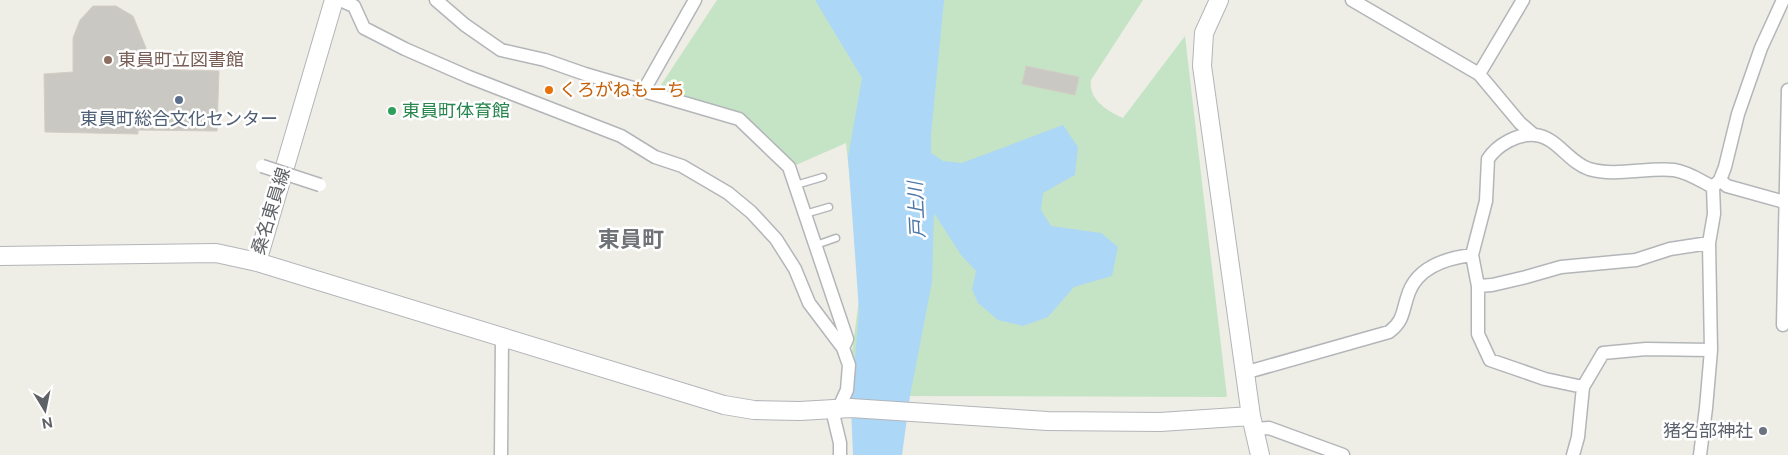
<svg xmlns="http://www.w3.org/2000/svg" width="1788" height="455" font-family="'Public Sans','Noto Sans JP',sans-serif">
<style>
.green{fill:#c5e4c5}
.water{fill:#add7f7}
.building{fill:#cac8c2;stroke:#d3cec5}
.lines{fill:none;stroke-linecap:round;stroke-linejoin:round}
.lane-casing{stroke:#b3b6b9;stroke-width:9}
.street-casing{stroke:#b3b6b9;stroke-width:15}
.secondary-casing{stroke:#b2b5b9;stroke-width:20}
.lane{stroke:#fff;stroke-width:6}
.street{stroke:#fff;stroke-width:12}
.secondary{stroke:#fff;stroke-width:18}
.street-bridge-casing{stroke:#b3b6b9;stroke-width:15;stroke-linecap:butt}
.street-bridge{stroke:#fff;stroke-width:12}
.education-dot{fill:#8d6e63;stroke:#fff;stroke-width:2}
.food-dot{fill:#e8710a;stroke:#fff;stroke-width:2}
.service-dot{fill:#5c6f8a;stroke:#fff;stroke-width:2}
.leisure-dot{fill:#2e9e5b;stroke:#fff;stroke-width:2}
.worship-dot{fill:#6b7280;stroke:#fff;stroke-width:2}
.labels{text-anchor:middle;stroke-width:5;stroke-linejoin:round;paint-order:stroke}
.education-label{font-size:18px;fill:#785e54;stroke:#fff;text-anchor:start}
.food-label{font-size:18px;fill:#c56008;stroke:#fff;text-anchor:start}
.leisure-label{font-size:18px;fill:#27864d;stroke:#fff;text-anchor:start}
.service-label{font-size:18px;fill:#4e5e75;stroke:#fff}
.street-label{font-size:18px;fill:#5e6165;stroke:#fff}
.worship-label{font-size:18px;fill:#5b616d;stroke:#fff;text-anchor:end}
.water-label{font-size:19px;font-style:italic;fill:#4b78a8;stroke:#fff}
.district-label{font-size:22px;font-weight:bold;fill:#6f7377;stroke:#fff}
</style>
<rect width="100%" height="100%" fill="#eeede6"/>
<path class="green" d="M717 0H1143L1091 80C1088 99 1107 111 1123 118L1185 36 1227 397 898 396 847 390 861 284 846 143 796 165 739 119 661 85Z"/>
<path class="water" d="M815 0H944L931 135V153L943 161 962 163 1063 125 1078 147 1075 175 1043 193 1041 210 1051 226 1101 233 1118 247 1112 276 1074 287 1048 317 1023 326 998 320 978 303 972 289 976 271 961 255 934 213 932 282 910 396 902 455H853L851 408 859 310 848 157 862 78Z"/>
<path class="building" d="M93 6H116L133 16 146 48 140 69 219 71 217 131 138 130V134L45 132 44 74 73 72V38L80 20Z
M1026 66 1079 77 1075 95 1022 84Z"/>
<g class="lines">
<g class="lane-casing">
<path id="lane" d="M796 185 823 177
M805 214 829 207
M816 245 836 238"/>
</g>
<g class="street-casing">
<path id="street" d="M340 0 354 6 364 28 405 49 469 77 621 136 655 157 682 166 728 193 751 212 776 239 795 269 809 303 843 348 849 365 847 390 834 418 840 443V455
M436 0 465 25 501 50 545 60 585 74 739 119 789 167 847 339 843 348
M1352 0 1479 74 1520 123 1534 135
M1479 74 1523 0
M644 90 695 0
M1720 180 1727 186 1788 203
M1709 243 1670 249 1636 260 1561 267 1526 277 1492 285 1478 286 1472 255 1486 201 1488 159C1497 145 1518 133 1535 135 1557 137 1568 162 1589 169 1616 177 1647 167 1674 170 1688 172 1701 181 1713 187
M1478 286V334L1490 360 1545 379 1583 387
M1783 325 1788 90
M1244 373 1389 332C1405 320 1402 310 1409 292 1419 266 1447 258 1472 255
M1254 429 1269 428 1343 455
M501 455 502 338
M1573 455 1578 437 1583 387 1603 353 1646 349 1711 350
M1700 455 1706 408 1711 350 1709 243 1714 214 1713 187 1720 180 1725 167 1738 114 1761 48 1783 0"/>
</g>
<g class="secondary-casing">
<path id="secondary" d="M0 256 216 253 257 262 724 405 754 410 800 411 851 408 1047 421 1160 422 1251 416 1202 66 1204 33 1219 0
M257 262 334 0
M1251 416 1260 455"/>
</g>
<use href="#lane" class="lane"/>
<use href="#street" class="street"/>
<use href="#secondary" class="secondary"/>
<g class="street-bridge-casing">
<path id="street-bridge" d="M262 166 320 185"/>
</g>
<use href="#street-bridge" class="street-bridge"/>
</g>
<circle class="education-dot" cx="108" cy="60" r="5"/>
<circle class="food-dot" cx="549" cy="90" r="5"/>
<circle class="service-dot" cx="179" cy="100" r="5"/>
<circle class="leisure-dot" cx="392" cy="111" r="5"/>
<circle class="worship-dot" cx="1763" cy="431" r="5"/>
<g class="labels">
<g class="education-label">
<text x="118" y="66">東員町立図書館</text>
</g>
<g class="food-label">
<text x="559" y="96">くろがねもーち</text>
</g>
<g class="leisure-label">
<text x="402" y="117">東員町体育館</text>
</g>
<g class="service-label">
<text x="179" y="125">東員町総合文化センター</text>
</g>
<g class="street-label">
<text transform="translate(271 211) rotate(-73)" y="6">桑名東員線</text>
</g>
<g class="worship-label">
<text x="1753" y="437">猪名部神社</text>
</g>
<g class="water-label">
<text transform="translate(916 210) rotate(-93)" y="7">戸上川</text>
</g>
<g class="district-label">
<text x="631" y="247">東員町</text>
</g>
</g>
<g transform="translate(45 410) rotate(170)" stroke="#ffffff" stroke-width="4" paint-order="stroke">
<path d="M0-4L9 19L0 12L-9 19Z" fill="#5e6165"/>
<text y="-8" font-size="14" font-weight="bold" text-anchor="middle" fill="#5e6165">N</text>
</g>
</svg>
